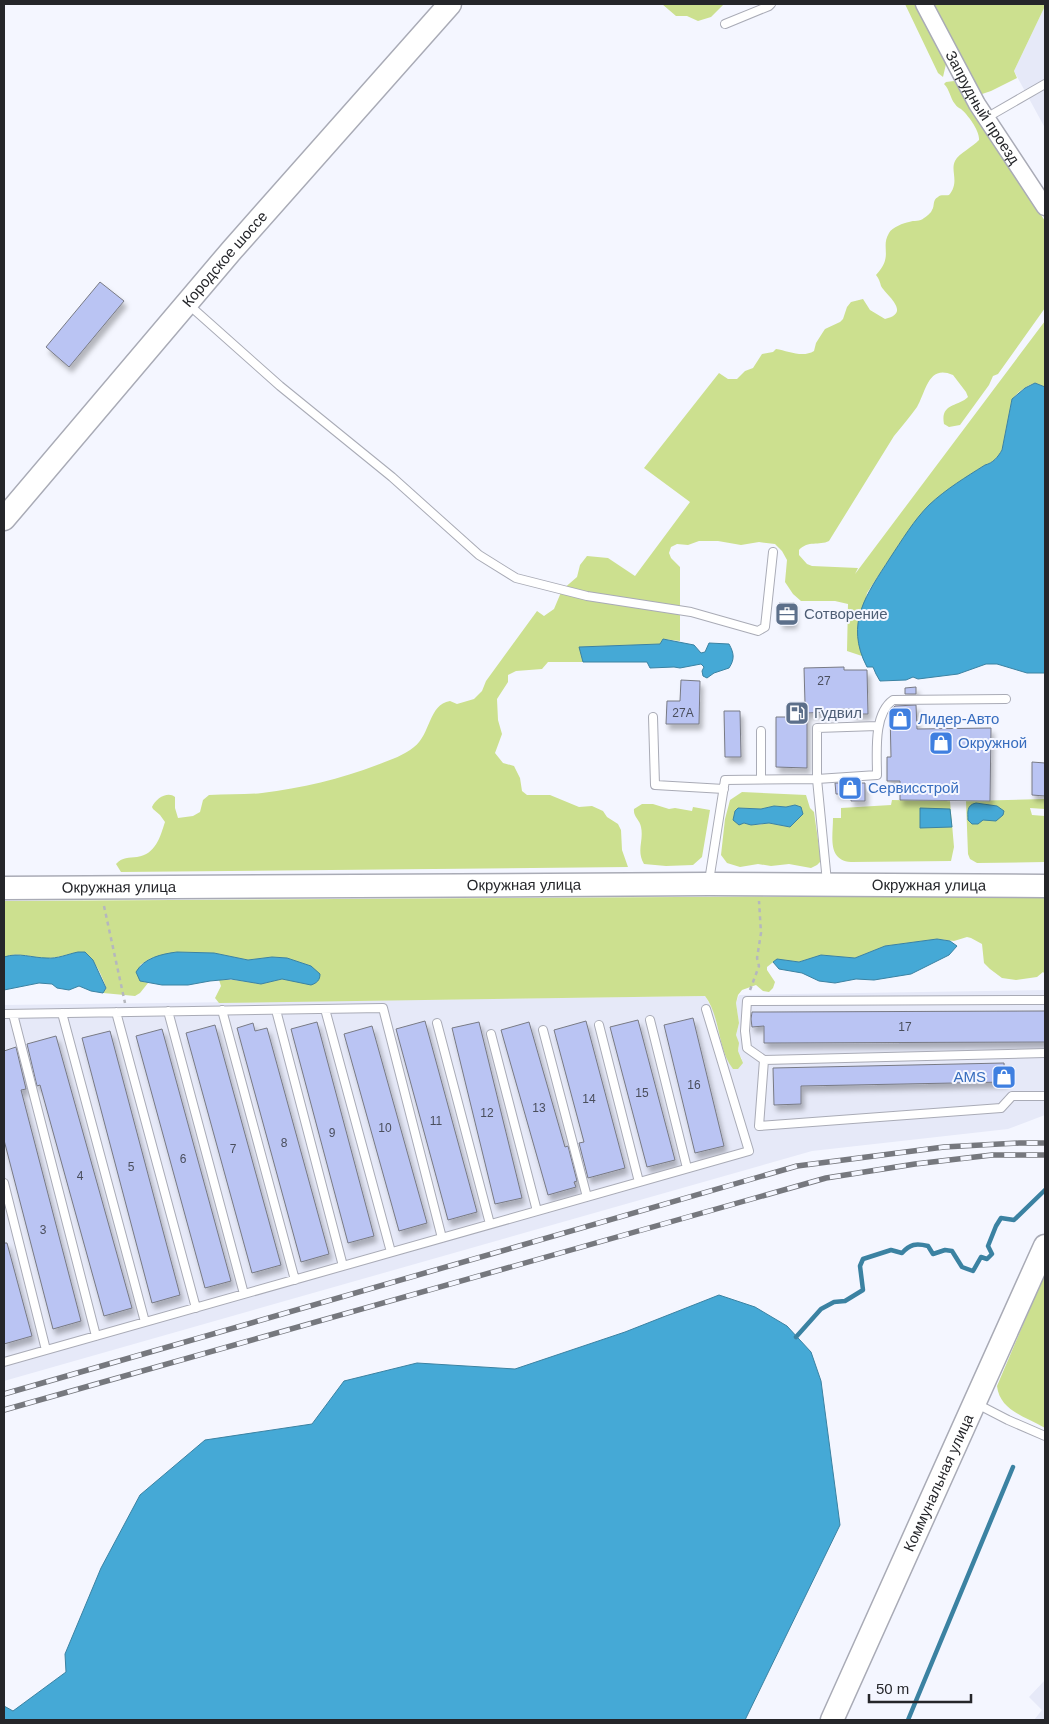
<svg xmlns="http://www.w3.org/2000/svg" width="1049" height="1724" font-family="Arial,sans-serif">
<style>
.built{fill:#e6e9f8}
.green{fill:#cce08f;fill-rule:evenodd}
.water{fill:#45a9d6;stroke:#3b82a2}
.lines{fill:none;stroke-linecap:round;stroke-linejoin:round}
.stream{stroke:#3b82a2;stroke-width:4.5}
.building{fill:#bac4f3;stroke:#787a84;filter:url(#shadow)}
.lane-casing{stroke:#a9abb6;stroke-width:10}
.street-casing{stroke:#a9abb6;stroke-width:19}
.secondary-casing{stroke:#a9abb6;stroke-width:25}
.path{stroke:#b5b7be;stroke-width:2.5;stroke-dasharray:4 4;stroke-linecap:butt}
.lane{stroke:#fff;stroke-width:8}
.street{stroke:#fff;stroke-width:16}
.secondary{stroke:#fff;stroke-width:22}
.rail-casing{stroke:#76787e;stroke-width:5.5}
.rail{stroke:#f4f6ff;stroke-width:4;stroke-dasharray:11;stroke-linecap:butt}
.labels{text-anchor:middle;stroke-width:4;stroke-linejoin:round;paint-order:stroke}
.number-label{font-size:12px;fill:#4a4e5c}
.street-label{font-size:15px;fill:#25262a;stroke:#f4f6ff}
.service-label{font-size:15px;fill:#4e5e75;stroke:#f4f6ff;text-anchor:start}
.shop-label{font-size:15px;fill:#366cbe;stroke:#f4f6ff;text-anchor:start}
</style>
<defs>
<filter id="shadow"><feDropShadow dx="3" dy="5.5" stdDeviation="2.5" flood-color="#0004"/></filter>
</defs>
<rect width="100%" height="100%" fill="#f4f6ff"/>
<path class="built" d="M1045 6V128L1014 71Z
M1045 990V1115L1008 1129 812 1151 4 1381V1005L705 996 714 1012 725 1058 742 1059 737 1051 739 1048 736 1035 739 1023 736 1003 739 995Z
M1045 1680V1720H1034L1042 1710 1029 1697Z"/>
<path class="green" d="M662 4H724L711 17 698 21 687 16H676Z
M905 4H917L946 64 943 77 938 73Z
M933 4H1045V6L1014 71 1017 78 991 91 982 94 978 90Z
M954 81 1045 221V308L998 374 993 376 989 385 960 425 949 427 944 424C940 403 958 407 968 397L966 392 953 375C928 364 926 392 917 407 910 417 902 426 894 436L829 541C819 546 808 540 799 550V555L807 564 812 566 858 568 855 574 1045 321V387L1035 383C1026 386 1018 392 1012 399L1002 450C998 457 993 463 985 465L956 484 930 505 902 540 867 593 858 639 862 656 847 651 848 604 835 601H801L793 594 785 582 787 560 782 551 775 544 759 542 741 545 718 541H699L688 545 677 544 671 547 669 553 671 558 680 567V641L663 639 660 644 580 647 583 662H548L542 669 516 671 508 675V682L497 699 498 720 502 734 495 753 503 763 514 766 520 778 522 791 527 795H550L579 807 592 806 603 811 607 817 618 824 621 830 622 850 628 867 121 872 116 864C122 857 129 858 137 857 156 854 160 837 165 822L160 815 153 809 152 807C156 798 168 791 175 797V808L178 818 193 816 200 812 203 800 209 795C227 794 245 795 262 793 301 788 341 779 377 765 390 760 403 756 414 747 431 734 428 705 450 701L457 704 474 699 482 691 486 681 537 611 544 616 554 609 562 590 577 577 580 565 587 556 608 558 635 576 690 502 644 468 719 373 728 379H737L745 371 753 368 762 354 773 352 776 349C788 351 803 358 814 351L816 343 823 332 825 329 840 322 843 319 847 307 851 302 863 299 870 310 885 319C912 313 886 295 881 286 880 282 879 279 876 275 894 256 880 248 889 233 892 227 904 223 909 222 914 220 920 222 924 218 926 217 931 213 932 210 935 206 932 200 938 197 941 194 945 196 949 195 960 182 950 171 955 161 959 153 973 147 979 140 980 131 968 115 961 109 959 108 957 107 955 104 950 98 950 90 944 84L946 82Z
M742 792 806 795 810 808 814 812 820 854V862L817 865 811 868 789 864 771 866 758 864 740 867 727 863 721 855 725 819 730 800ZM795 805 790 827 769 823 757 825 742 823 738 808 761 809 774 806 786 807Z
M1045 799V809L1030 808 1032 815 1045 816V862L977 863 970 859 968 854 966 801Z
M892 800 950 801 954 847 951 861 851 862C827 860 833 837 833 818H841V808L891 805Z
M642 804H653L669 809 675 808 692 811 693 807 710 810 702 857 693 865 666 866 644 864C636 850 644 841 641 827 640 820 633 817 634 809Z
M1045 895V974L1043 972 1037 977 1016 980 1002 978 990 969 984 963 982 944 971 938 967 937 954 941 937 939 885 946 855 958 821 955 799 962 777 959 767 967V970L775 982 773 988 769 992 763 991 756 985 742 990 738 995 736 1003 739 1023 736 1035 739 1043 738 1051 743 1063 738 1069H733C717 1049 721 1017 705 996L219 1003 215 998 221 986 219 980H235L261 984 282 979 294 981 311 966 286 958 272 957 248 960 214 953 177 952 151 958 140 965 144 982 148 983 140 993 135 996 103 993 106 988C102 975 95 961 85 952 73 952 62 957 50 958 34 959 20 951 4 957V901Z
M1045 1273V1428C1025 1416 1000 1411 997 1386Z"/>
<path class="water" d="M1035 383 1045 387V673H1027L997 664H986L958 674 918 679 913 677 906 680 880 681 876 674 873 667H867C844 623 867 594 890 558 902 540 914 520 929 505 946 489 966 477 985 465 993 463 998 457 1002 450L1012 399 1025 388Z
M663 639 694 645 701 653 705 652 709 643 729 644C734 653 735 659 729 668L714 673 707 678 703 676 702 671 704 667 701 664 680 668 674 667 650 668 647 662H583L579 647 660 644Z
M976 803 997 806 1004 811 1003 815 996 821 983 820 978 824H972L968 820C968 813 966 805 976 803Z
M795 805 801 807 803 814 790 827 769 823 751 825 744 823 739 825 733 820 735 811 738 808 761 809 774 806 786 807Z
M920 808 950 809 952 827 920 828Z
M937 939 950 941 957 946 949 955 911 974 874 980 856 979 835 983 819 981 802 973 779 969 773 962 777 959 799 962 821 955 855 958 885 946Z
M78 952H85L93 960 106 988 103 993 91 991 79 986 69 990 57 988 52 984 39 983 4 990V957C19 952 32 958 47 958 57 959 68 954 78 952Z
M177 952 214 953 248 960 272 957 287 958 311 966 320 974C320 980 317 983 311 985L282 979 261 984 231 979 210 981 188 985H162L140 981 136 972C144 958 161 954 177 952Z
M719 1295 755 1307 787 1326 811 1352 821 1381 840 1525 745 1720H4V1706L13 1711 66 1672 65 1654 101 1568 140 1495 205 1440 312 1424 344 1381 417 1363 515 1369 625 1332Z"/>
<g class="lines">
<path class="stream" d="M796 1337 821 1309 834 1302 845 1301 863 1290 860 1266 863 1259 891 1250 902 1253C910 1244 916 1243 928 1246L933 1254 945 1250 952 1251 962 1267 973 1271 981 1257 987 1259 992 1254 988 1246 996 1226 1001 1218 1014 1220 1045 1190
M908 1720 1013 1467"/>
</g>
<path class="building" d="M100 282 124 301 69 367 46 347Z
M779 603H794V623H780Z
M844 667V670H867L868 714H852V709H834V712L807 713V768L776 767V717H789V703H805L804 668Z
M681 680 700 681 699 724H666L667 701H680Z
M916 687V694H905V688Z
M916 705 917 729 991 728 990 801 900 800V781H887V757H891L890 712 895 706Z
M724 711H740L741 757H725Z
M1032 762 1045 763V796L1032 795Z
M835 783H865V801H851V794H836Z
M1045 1011V1042L764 1043V1026L752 1027 751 1019 752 1012H763Z
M693 1018 724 1146 695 1153 664 1025Z
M638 1020 675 1160 647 1167 610 1027Z
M425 1021 477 1212 448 1220 396 1029Z
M586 1021 625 1168 588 1178 579 1143 584 1142 554 1030Z
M317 1022 374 1236 348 1243 291 1029Z
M479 1022 522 1198 495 1204 452 1028Z
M529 1022 565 1147 568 1146 577 1181 574 1182 576 1187 548 1195 501 1030Z
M253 1023 255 1031 267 1028 329 1254 301 1262 237 1028Z
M215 1025 281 1265 252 1273 186 1033Z
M372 1026 427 1223 399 1231 344 1034Z
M162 1029 231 1281 205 1288 136 1036Z
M110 1031 180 1295 152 1303 82 1038Z
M56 1036 132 1308 104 1316 40 1085 37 1086 27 1044Z
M16 1047 26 1089 21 1090 81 1321 53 1329 4 1140V1051Z
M1004 1063 1005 1082 801 1086V1104L774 1105 773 1068Z
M4 1243H7L32 1336 4 1344Z"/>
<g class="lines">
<g class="lane-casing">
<path id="lane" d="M725 24 769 6 771 4
M986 118 1045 84
M189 305 280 386 392 477 479 555 516 578 587 596 691 612 758 631 765 627 773 552
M653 717 655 785 724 789
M761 779V731
M709 881 725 780 817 779 877 775C877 753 873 714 893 700L1006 699
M827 882 817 779V728L877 726
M1045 1000 747 1001 745 1031 747 1048 764 1060 759 1126 1001 1108 1012 1096H1045
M325 1009 391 1252
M222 1010 295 1280
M276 1010 343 1266
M168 1011 244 1294
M116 1012 196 1308
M62 1013 145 1322
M4 1014 383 1008 442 1238
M13 1014 96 1336
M650 1020 687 1168
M437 1023 490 1224
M599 1025 639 1182
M543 1030 587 1197
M491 1034 537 1211
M764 1060 1045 1053
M4 1183 46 1350
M4 1362 749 1151 706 1009
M977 1404 1008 1420 1045 1436"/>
</g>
<g class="street-casing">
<g id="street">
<path id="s1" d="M924 4 977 104 1045 207"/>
</g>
</g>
<g class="secondary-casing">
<g id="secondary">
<path id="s2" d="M4 519 232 250 450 4"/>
<path id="s3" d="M4 888 709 884 1045 886"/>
<path id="s4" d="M832 1720 1045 1246"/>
</g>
</g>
<path class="path" d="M104 906 125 1003
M750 990 759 966 757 958 761 933 759 901"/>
<use href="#lane" class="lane"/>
<use href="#street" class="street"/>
<use href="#secondary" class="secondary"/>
<g class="rail-casing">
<path id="rail" d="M4 1394 797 1166 944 1147 1019 1143H1045
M4 1410 826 1178 915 1164 992 1155H1045"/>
</g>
<use href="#rail" class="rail"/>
</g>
<defs>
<g id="office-square" transform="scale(1.25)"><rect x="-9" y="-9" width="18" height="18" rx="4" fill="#5c6f8a" stroke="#f4f6ff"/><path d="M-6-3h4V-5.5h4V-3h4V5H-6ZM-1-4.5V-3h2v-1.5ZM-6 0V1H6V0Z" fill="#fff"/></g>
<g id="fuel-square" transform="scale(1.25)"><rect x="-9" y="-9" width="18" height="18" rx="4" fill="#5c6f8a" stroke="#f4f6ff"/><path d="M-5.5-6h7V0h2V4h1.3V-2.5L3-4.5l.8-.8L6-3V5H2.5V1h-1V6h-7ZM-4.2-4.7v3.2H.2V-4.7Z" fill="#fff"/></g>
<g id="shop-square" transform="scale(1.25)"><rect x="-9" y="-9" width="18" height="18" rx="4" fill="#3f7fe0" stroke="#f4f6ff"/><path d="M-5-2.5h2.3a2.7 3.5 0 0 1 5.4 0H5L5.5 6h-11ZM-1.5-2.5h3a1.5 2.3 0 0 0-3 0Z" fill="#fff"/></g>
</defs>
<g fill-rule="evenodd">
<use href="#office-square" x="787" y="614"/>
<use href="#fuel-square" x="797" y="713"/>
<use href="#shop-square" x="900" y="719"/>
<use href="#shop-square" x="941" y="743"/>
<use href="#shop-square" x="850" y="788"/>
<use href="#shop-square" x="1004" y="1077"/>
</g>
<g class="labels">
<g class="number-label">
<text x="824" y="685">27</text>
<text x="683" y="717">27А</text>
<text x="905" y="1031">17</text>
<text x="694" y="1089">16</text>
<text x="642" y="1097">15</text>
<text x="589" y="1103">14</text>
<text x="539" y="1112">13</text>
<text x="487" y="1117">12</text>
<text x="436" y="1125">11</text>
<text x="385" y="1132">10</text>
<text x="332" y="1137">9</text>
<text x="284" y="1147">8</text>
<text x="233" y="1153">7</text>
<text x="183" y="1163">6</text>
<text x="131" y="1171">5</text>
<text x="80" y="1180">4</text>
<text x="43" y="1234">3</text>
</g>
<g class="street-label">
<text dy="5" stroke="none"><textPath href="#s1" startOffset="119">Запрудный проезд</textPath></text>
<text dy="5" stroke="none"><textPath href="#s2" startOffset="341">Кородское шоссе</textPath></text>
<text dy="5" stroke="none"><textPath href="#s3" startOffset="520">Окружная улица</textPath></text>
<text dy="5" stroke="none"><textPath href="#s3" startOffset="925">Окружная улица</textPath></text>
<text dy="5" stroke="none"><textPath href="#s3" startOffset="115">Окружная улица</textPath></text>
<text dy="5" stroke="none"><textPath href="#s4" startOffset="260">Коммунальная улица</textPath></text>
</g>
<g class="service-label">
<text x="804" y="619">Сотворение</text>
<text x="814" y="718">Гудвил</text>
</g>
<g class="shop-label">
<text x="918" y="724">Лидер-Авто</text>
<text x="958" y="748">Окружной</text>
<text x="868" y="793">Сервисстрой</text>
<text x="986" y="1082" text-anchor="end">AMS</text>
</g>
</g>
<rect width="1049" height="1724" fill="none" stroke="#25262a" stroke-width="10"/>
<path d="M869 1694v8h102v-8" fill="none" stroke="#25262a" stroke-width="2.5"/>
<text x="876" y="1694" font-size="15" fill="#25262a" stroke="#f4f6ff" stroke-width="4" paint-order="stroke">50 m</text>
</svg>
